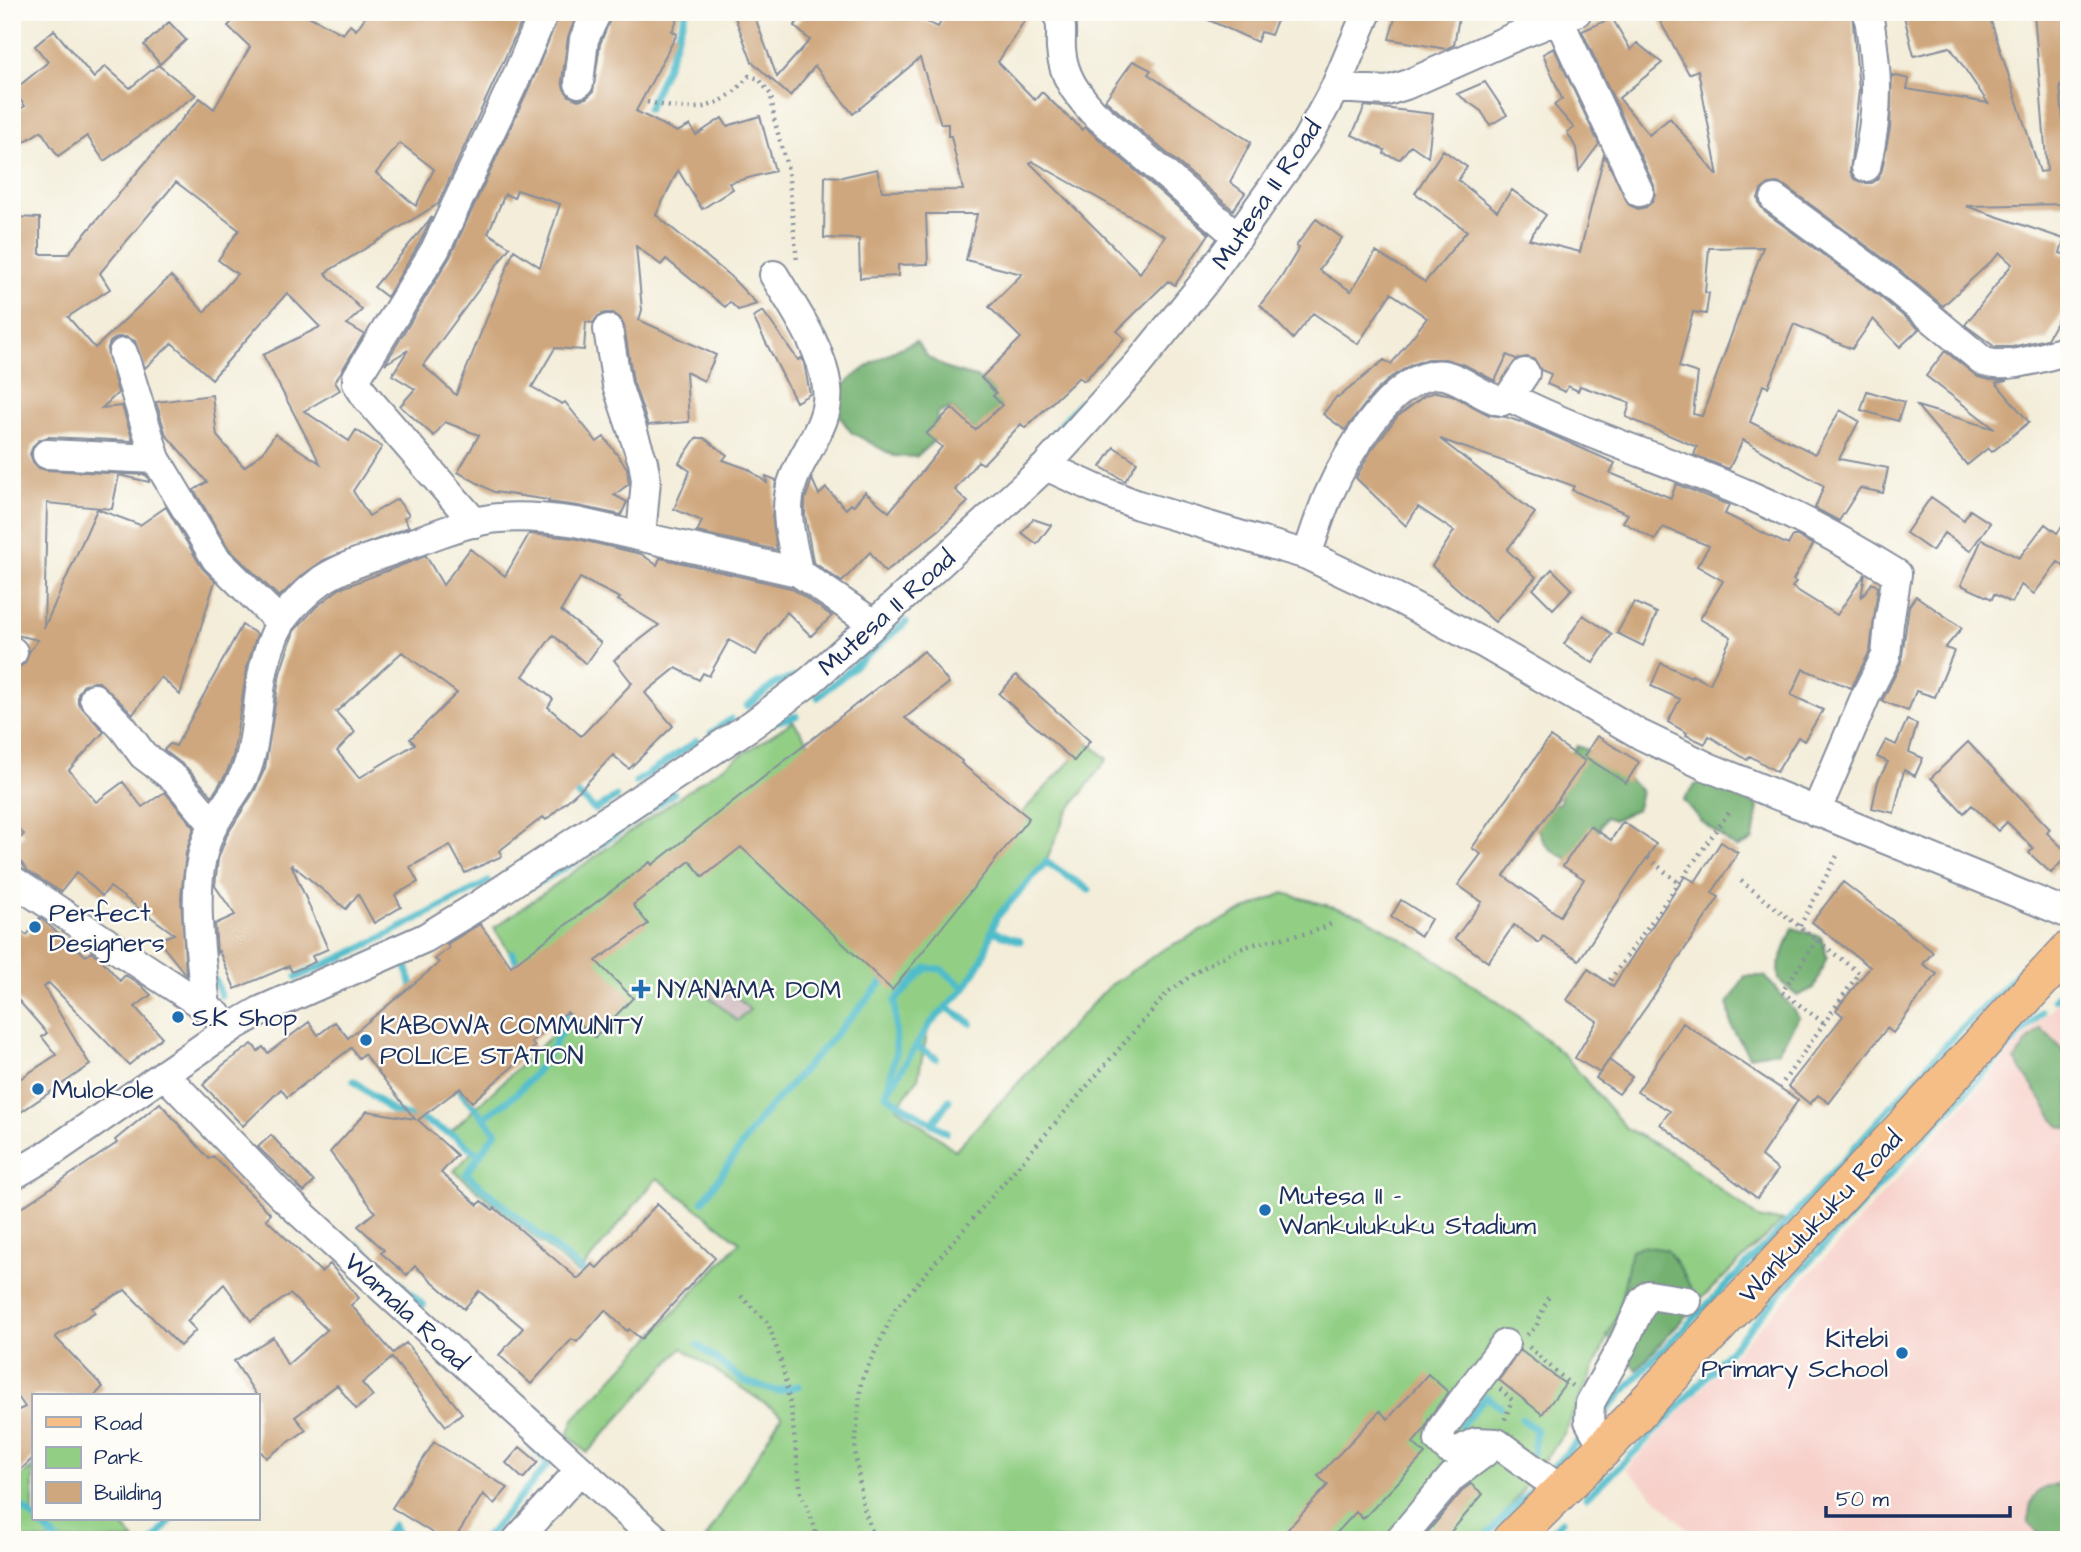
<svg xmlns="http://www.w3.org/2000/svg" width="2081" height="1552" font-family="'Architects Daughter',sans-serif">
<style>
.built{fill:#f7d0ca}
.industrial{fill:#d2bec2}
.green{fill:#92cf85;stroke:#567f72;stroke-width:2;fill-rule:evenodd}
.forest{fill:#75b272;stroke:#487068;stroke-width:2}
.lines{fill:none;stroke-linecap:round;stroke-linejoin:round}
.stream{stroke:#50bccb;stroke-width:7}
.building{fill:#cfa77e;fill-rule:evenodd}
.minor-casing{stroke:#878e9c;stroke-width:32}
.major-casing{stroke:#878e9c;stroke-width:40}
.path{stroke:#878e9c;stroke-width:4.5;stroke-dasharray:2 5;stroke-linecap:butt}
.minor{stroke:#fff;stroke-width:28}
.major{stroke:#f6be87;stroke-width:37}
.poi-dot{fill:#1f6fb2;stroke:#fdfcf7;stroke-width:2.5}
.labels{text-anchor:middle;stroke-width:5;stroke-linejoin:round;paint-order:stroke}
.street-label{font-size:26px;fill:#1b2f5e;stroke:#fdfcf7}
.poi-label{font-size:26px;fill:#1b2f5e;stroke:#fdfcf7;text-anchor:start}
</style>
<rect width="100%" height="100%" fill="#fdfcf7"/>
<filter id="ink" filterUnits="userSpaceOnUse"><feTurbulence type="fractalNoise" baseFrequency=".0143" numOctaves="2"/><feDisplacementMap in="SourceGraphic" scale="14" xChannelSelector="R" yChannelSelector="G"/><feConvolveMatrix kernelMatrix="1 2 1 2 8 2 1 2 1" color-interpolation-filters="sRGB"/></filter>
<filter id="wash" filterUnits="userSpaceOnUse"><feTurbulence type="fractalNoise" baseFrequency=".00686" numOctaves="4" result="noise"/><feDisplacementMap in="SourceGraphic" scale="28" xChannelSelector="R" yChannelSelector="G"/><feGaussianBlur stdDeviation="1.57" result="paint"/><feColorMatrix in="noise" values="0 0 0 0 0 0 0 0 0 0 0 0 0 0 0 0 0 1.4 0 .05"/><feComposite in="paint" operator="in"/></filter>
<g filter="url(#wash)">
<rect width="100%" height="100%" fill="#f3edd9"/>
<path class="built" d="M2069 992V1540H1699L1626 1469 1844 1237 2038 1022Z"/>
<path class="industrial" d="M718 978 751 1010 707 1050 702 990Z"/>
<path class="green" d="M793 721 814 750 1020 815 1088 742 1107 759 1066 814 1046 862 996 918 983 958 965 988 929 1025 918 1078 897 1107 955 1150 1108 987 1164 949 1235 914 1284 893 1361 915 1423 951 1514 1013 1565 1056 1626 1128 1675 1155 1761 1220H1783L1698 1302 1632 1250 1619 1312 1565 1432 1501 1519 1477 1540H705L782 1415 682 1348 587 1453 568 1435 574 1419 740 1242 657 1178 578 1274 454 1171 473 1151 449 1133 562 1026 567 1013 561 999 528 981 494 928 702 781ZM718 978 750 1010 737 1021 703 991Z
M33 1467V1519H116L135 1540H12V1472L19 1478Z"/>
<path class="forest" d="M916 341 928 357 950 370 976 377 1004 397 1000 418 976 432 952 408 938 413 937 438 916 457 894 456 851 432 830 403C848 373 885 354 916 341Z
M1577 746 1606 757 1641 791 1637 809 1614 820 1605 817 1593 842 1576 863C1545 848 1541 847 1533 812L1541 807 1560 803 1565 763Z
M1711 778 1749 793 1758 807 1753 840 1736 848 1700 820 1683 800 1695 785Z
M1793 928 1821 937 1827 957 1814 988 1797 996 1779 980 1778 967Z
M1745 976H1765L1799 1017 1778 1051 1749 1056 1732 1028 1728 1004Z
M2041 1028 2069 1056V1129L2059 1126 2015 1060 2028 1041Z
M1642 1246 1667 1250 1682 1271 1698 1302 1637 1370 1607 1336 1619 1312 1631 1250Z
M2069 1481V1540L2044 1539 2029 1524C2028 1491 2039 1488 2069 1481Z"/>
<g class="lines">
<path class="stream" d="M648 109 667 66 686 12
M1046 442 1080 402
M818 697 906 622
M747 706 776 683 799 676
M775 722 796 716
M711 733 731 719
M636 782 697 741
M570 787 595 810 616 797
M529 888 575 862 674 793
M992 931 1020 941
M512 953 520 968
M297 977 362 948 488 882
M215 980 221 995
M414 992 405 963 417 956
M2054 999 2069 984
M946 1007 971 1023
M916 1046 936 1058
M462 1080 459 1085 462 1093 496 1132 466 1174 582 1271
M354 1081 392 1111 427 1122 455 1136 479 1155
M886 1095 929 1025 965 988 983 958 996 918 1046 862 1089 890
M484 1118C495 1109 509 1101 519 1091 534 1076 573 1026 564 1006
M932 1124 949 1100
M946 1132 886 1095 896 1054 895 1001 926 968 941 969 965 988
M703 1201 762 1116 888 976
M358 1245 423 1305
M698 1345 744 1381 776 1391 798 1386
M1522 1419 1536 1430 1533 1452
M1598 1420 1649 1364 1776 1235 1953 1037 2043 949
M1461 1426 1486 1396 1500 1407
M1553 1467 1586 1433
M1586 1497C1660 1433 1723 1357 1788 1285 1872 1193 1956 1102 2042 1012
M12 1498 33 1517
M36 1519 56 1540
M154 1540 172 1519
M382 1540 393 1525 400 1540
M481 1540 491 1532 548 1464 530 1445
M1482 1540 1534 1487
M1542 1540 1562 1521"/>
</g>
<g id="blocks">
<path class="building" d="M242 12H301L343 34 350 25 356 30 369 12H526L438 204 325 273 362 310 347 324 364 334 335 382 340 390 304 411 349 441 356 430 382 447 353 491 369 516 397 499 409 515 404 518 409 527 324 560 300 577 279 597 229 549 194 490 207 482 166 435 156 402 212 395 217 436 244 467 263 452 275 434 320 463 263 355 320 327 287 293 212 379 172 343 145 368 135 341 126 337H117L110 342 107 350 118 393 102 408 122 406 133 441 48 437 39 440 33 446 30 454 33 462 39 468 46 470 146 475 149 480V482L119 475 112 509 47 503 44 628 97 509 140 525 166 507 202 568 215 581 180 695 161 677 133 714 99 682H91L83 686 78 694V703L104 732 69 770 96 802 123 782 142 807 165 792 194 827 186 853 181 897 186 975 158 940 174 934 110 887 102 896 77 872 61 892 28 871 12 852V846L24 834 12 825V675L18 668 25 663 29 652 38 640 12 634 13 217 40 218V254H68L200 98 214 109 250 47 228 26ZM400 143 434 169 416 206 376 173ZM176 182 239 230 218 260 237 274 204 312 171 276 95 348 68 317 110 289 100 273Z
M560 12H578L568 37 562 81 564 89 569 96 578 100 586 98 593 92 600 44 613 12H681L672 31 677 34 636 111 677 132 690 125 696 135 722 118 727 126 760 116 775 171 729 183 733 189 702 209 678 170 656 215 730 276 757 304 738 310 730 302 725 307 666 259 661 265 636 246 642 310 639 320 716 355 704 381 686 372 689 422 648 425 633 381 624 326 620 318 613 313H605L598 316 593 323 586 322 584 350 555 348 532 387 562 404 565 402 597 442 604 437 627 468 629 484 614 495 627 502 621 515 578 506 548 502 549 500 494 492 458 472 479 435 445 422 434 436 400 406 415 389 392 375 408 350 385 364 450 257 534 77ZM517 190 560 204 540 267 514 250 456 395 423 365 510 247 488 233 505 194 514 198Z
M733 12H753L777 77 810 40 794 26 807 12H904L938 27 946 12H1030L998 62 1035 100 1042 92 1071 120 1072 119 1082 130 1085 127 1209 234 1175 285 1168 281 1117 331 1125 339 1084 381 1079 377 1025 428 1021 424 983 464 978 461 955 490 968 502 939 530 885 572 870 552 842 582 813 562 805 515V500L812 479 819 495 826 488 846 509 851 504 853 506 865 492 889 512 942 447 926 434 952 408 975 430 1002 405 993 396 996 393 981 378 1021 338 989 307 1022 274 966 260 977 214H926L928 264 898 265V276L860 278 859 239 824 238 825 176 842 177 877 169 882 191 963 190 951 136H948V124H941L920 58 853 114 815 66 790 96 752 62ZM1032 161 1165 236 1140 273 1030 163Z
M1191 12H1280L1271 35 1261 32 1257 42Z
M1397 12H1460L1454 45 1446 49 1389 39Z
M1655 12H1852L1859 90 1850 171 1854 179 1863 183H1872L1878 179 1882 170 1890 128 1892 75 1909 79 1907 89 1988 103 1950 47 1914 56 1903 12H1988L2040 172 2047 171 2034 12H2069V86L2060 85 2065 144H2069V204L1966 206 2064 239 2060 253 2069 256V299L2047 339 2012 347H1995L1965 325 2012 264 2000 253 1943 306 1898 269 1785 186 1777 183 1769 184 1761 190 1758 198 1760 205 1765 212 1878 295 1919 329 1900 347 1873 319 1852 349 1794 324 1768 387 1763 385 1750 422 1815 454 1840 410 1859 421 1839 459 1888 468 1883 493 1860 488 1839 521 1815 508 1824 486 1743 440 1729 469 1694 455 1697 447 1626 417 1630 403 1580 386 1578 391 1568 386 1565 392 1547 384 1551 374 1541 370 1535 360 1527 357 1516 359 1507 355 1495 381 1465 365 1445 359H1428L1411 365 1391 377 1373 394 1345 430 1323 414 1337 396 1339 397 1384 360 1391 364 1427 318 1391 293 1358 344 1313 313 1293 339 1260 305 1281 278 1299 248 1296 246 1316 219 1342 238 1319 270 1351 291 1376 252 1425 282 1467 231 1415 193 1443 150 1467 167 1458 180 1497 211 1512 190 1546 215 1529 239 1580 252 1604 155 1629 205 1638 209 1646 207 1652 202 1655 194 1654 185 1582 31 1612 18 1631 50 1637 43 1662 63 1619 98 1649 135 1670 118 1718 176 1698 70 1689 74ZM1763 247 1702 416 1693 414 1698 373 1679 367 1693 312 1706 314 1709 293 1705 292 1709 248Z
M169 22 186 40 160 64 144 45Z
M54 30 94 78 105 66 130 88 158 65 196 95 104 161 87 136 58 156 41 131 12 150V114L25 106 13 91 48 62 35 46Z
M1554 48 1599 144 1579 171 1576 148 1567 132 1574 128 1554 105 1562 99 1543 54Z
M1133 61 1151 70 1148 74 1165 86 1251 142 1230 182 1245 193 1233 210 1105 100Z
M1485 82 1507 115 1490 125 1481 111 1457 94Z
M1365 106 1433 114 1428 157 1411 145 1400 159 1384 154 1385 150 1352 135Z
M432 217 420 242 387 297 374 287Z
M763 311 798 360 802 358 804 363 810 394 796 402 753 317Z
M1945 351 1978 377 1991 380 2007 381 1996 383 2029 422 1992 452 1988 448 1967 465 1917 406 1995 429 1926 376Z
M1867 391 1904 402 1898 421 1861 410Z
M1436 392 1452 395 1489 415 1506 417 1529 425 1615 463 1610 473 1671 498 1676 484 1729 505 1725 514 1788 545 1793 536H1797L1813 545 1793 580 1796 582 1792 587 1837 615 1865 574 1861 598 1872 583 1878 587 1870 651 1851 688 1803 669 1791 695 1823 710 1804 741 1798 737 1777 772 1750 756 1747 760 1709 736 1705 744 1686 735 1687 733 1668 722 1680 699 1651 686 1661 663 1691 677 1692 675 1710 684 1731 637 1700 619 1723 581 1697 566 1709 546 1663 527 1655 540 1623 522 1628 514 1572 490 1574 486 1440 439 1535 513 1507 550 1536 577 1495 622 1432 566 1454 531 1418 507 1406 526 1356 478 1371 451 1397 417 1424 396Z
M696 438H704L727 455 723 460 748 469 767 483 766 476 776 480 772 516 777 550 697 532 702 521 674 509 690 471 679 463Z
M1114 447 1137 462 1125 481 1101 467Z
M1931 497 1964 520 1970 510 1990 523 1970 551 1944 533 1932 551 1906 533Z
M2069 518V570L2058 562 2034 594 2021 585 2012 603 1994 594 1992 599 1961 585 1982 539 2019 558 2045 524 2057 533Z
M1033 519 1051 525 1037 544 1022 533Z
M529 534 573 538 641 554 657 565 660 558 791 588 832 616 811 636 787 612 765 639 756 655 729 640 709 676 703 673 699 680 676 668 645 693 673 726 629 769 613 755 583 787 546 820 543 817 499 851 502 856 465 873 450 845 410 867 418 882 395 895 401 907 374 923 358 894 346 909 291 864 328 949 312 956 315 962 292 972 289 966 235 989 219 951 217 953 215 924 235 915 215 886 218 859 227 835 255 790 265 768 280 673 294 631 316 607 339 589 426 556 443 585 470 549 505 576ZM580 578 620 598 618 600 659 625 614 660 632 683 581 736 548 707 553 699 523 676 553 635 586 664 601 643 561 611ZM402 652 457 693 410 739 415 744 359 778 337 751 355 732 336 712Z
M1552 569 1572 589 1553 609 1533 589Z
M1916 596 1962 628 1945 648 1954 651 1935 697 1916 691 1908 711 1882 701 1901 663 1909 606Z
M1634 602 1657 613 1643 646 1617 633Z
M1583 615 1612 634 1593 663 1564 644Z
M242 625 257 634 247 667 233 757 226 774 212 796 187 768 164 750 170 744 176 746Z
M924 651 949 683 905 718 962 761 961 763 1029 818 892 990 741 847 703 877 690 861 633 905 648 924 596 961 633 998 595 1037 567 1012 531 1042 535 1047 472 1102 460 1088 418 1120 457 1155 441 1173 478 1205 481 1201 493 1210 495 1208 578 1279 592 1264 597 1268 657 1204 715 1258 641 1339 629 1329 627 1331 605 1310 577 1342 572 1339 531 1384 499 1355 523 1328 479 1291 464 1309 415 1266 407 1275 381 1253 384 1250 358 1226 375 1212 330 1152 367 1111 415 1119 364 1054 359 1058 351 1048 287 1097 281 1089 243 1126 203 1085 223 1065 252 1044 258 1051 263 1047 268 1053 309 1022 318 1035 335 1022 348 1038 439 963 435 959 449 948 447 944 480 924 511 966 650 862 652 865Z
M1016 675 1090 741 1074 761 999 694Z
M1907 720 1917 724 1909 752 1923 758 1915 776 1904 770 1894 813 1872 808 1878 781 1888 762 1877 757 1886 740 1896 745Z
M1597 736 1639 762 1626 783 1584 756Z
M1550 737 1585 761 1504 876 1560 916 1584 879 1563 866 1590 826 1611 840 1623 822 1656 844 1579 960 1543 936 1539 943 1514 925 1488 962 1455 938 1482 902 1458 885 1481 854 1472 848Z
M1968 742 2050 829 2047 833 2069 854 2051 873 2029 853 2033 848 2007 822 1998 831 1972 805 1964 813 1931 778Z
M1721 842 1738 853 1712 893 1719 897 1647 1006 1600 1073 1575 1058 1597 1021 1567 1000 1588 969 1613 986 1685 876 1695 882Z
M1843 882 1933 952 1923 964 1937 974 1893 1033 1887 1028 1829 1103 1818 1095 1810 1104 1788 1086 1843 1016 1836 1010 1870 967 1812 922Z
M1401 900 1431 919 1421 936 1391 917Z
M40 918 86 956 91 952 100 958 120 981 125 975 141 985 151 995 135 1007 162 1037 129 1065 49 983 44 987 90 1065 12 1118V1084L56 1055 42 1037 47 1033 12 993V926L27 935Z
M1683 1023 1798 1100 1761 1156 1778 1170 1757 1198 1660 1124 1670 1111 1637 1092Z
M1609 1060 1632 1077 1619 1094 1596 1078Z
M160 1103 209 1159 213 1156 271 1214 266 1219 321 1272 330 1264 359 1298 351 1305 393 1353 406 1343 462 1413 446 1426 392 1358 362 1383 373 1396 356 1409 337 1385 295 1417 306 1430 266 1458 257 1447V1396L234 1361 273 1337 287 1365 327 1330 290 1294 251 1321 224 1284 187 1321 196 1330 180 1346 125 1290 92 1308 95 1312 55 1337 103 1387 94 1396H33V1458L12 1478V1413L25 1407 12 1388V1214L117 1143 115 1140Z
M271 1135 314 1182 304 1192 258 1147Z
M1520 1350 1565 1384 1542 1414 1499 1380Z
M1428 1374 1448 1392 1429 1418 1424 1430 1413 1443 1425 1454 1363 1519 1356 1512 1330 1540H1278L1328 1485 1318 1476 1380 1411 1388 1419Z
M434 1442 508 1488 494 1504 483 1494 454 1540H444L392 1508Z
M520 1447 538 1462 523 1479 506 1463Z
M1471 1484 1483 1494 1444 1540H1421L1464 1489Z"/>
</g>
</g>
<g filter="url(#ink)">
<use href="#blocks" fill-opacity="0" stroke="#878e9c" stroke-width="2"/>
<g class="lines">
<g class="minor-casing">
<path id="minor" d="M1056 12C1064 25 1060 35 1061 49 1063 76 1076 93 1093 112L1238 237
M1559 19C1584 78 1613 134 1639 192
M579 83 584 39 597 12
M1335 88 1387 91 1406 85 1514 37 1577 12
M1866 167C1880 107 1878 73 1868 12
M1775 199 1888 282 1983 361C2005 371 2045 356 2069 350
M774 275C795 310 821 346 827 387 832 429 794 458 789 497 785 521 794 549 798 572
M608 329 617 385 643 462 646 480 641 536
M123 353 156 459
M1509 397C1587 436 1671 461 1751 496 1802 518 1850 545 1897 574L1889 623 1886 656 1866 695 1816 812
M47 454 156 459 216 559 280 622C272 640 265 658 262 677 257 706 257 734 249 762 241 790 218 810 208 837 189 884 201 956 206 1007
M1046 466 1094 488 1138 505 1307 555 1401 600 1483 643 1641 735 1708 767 2069 914
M475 523 366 397 357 383V377L435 250 519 71 544 12
M1307 555C1314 535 1320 514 1329 494 1346 456 1388 382 1433 375 1456 371 1479 397 1502 401L1509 397 1525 373
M280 622C292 606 306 592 322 580 346 564 376 557 402 547 430 537 460 524 490 519 518 515 548 518 576 522L798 572 874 624
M12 651 13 652
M94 698 123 728 143 755 175 779 213 824
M12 880 217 1015
M164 1074 282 1196 657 1540
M12 1176 46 1156 234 1026 260 1011 425 938 476 907 753 724 810 681 874 624 1046 466 1138 364 1203 284 1306 141 1335 88 1367 12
M1505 1344 1442 1428 1439 1440 1448 1449 1457 1452 1476 1442 1497 1443 1560 1489
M1604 1448 1589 1421 1590 1403 1621 1348 1643 1301 1649 1295 1687 1301
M517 1540 580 1470
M1399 1540 1452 1477 1489 1449"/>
</g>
<g class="major-casing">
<path id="major" d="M1511 1540 1604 1448 2069 950"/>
</g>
<path class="path" d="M647 102C693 112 717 114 749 76L759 79 771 95 774 119 788 170 797 262
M1648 858 1679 883
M1741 881 1859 973 1781 1085
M1800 926 1837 856
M1817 940 1782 992 1824 1023
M1610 980 1730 811
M741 1296 768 1323 782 1364 791 1409 801 1493 815 1527 817 1540
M1527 1335 1536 1327 1550 1293
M1529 1347 1572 1386
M1500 1389 1512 1400 1504 1422
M162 1519 166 1523
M874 1537 863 1506 855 1451 861 1381 896 1308 1168 992C1198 971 1222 953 1258 943 1283 936 1309 937 1332 923"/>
<use href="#minor" class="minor"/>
<use href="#major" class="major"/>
</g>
</g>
<g class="poi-dot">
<circle cx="35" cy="927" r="7"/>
<path d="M637.5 978.5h7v7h7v7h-7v7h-7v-7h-7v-7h7z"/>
<circle cx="178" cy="1017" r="7"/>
<circle cx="366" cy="1040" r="7"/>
<circle cx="38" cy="1089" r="7"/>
<circle cx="1265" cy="1210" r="7"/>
<circle cx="1902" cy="1353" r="7"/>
</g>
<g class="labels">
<g class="street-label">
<text transform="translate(1266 194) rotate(-56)" y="9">Mutesa II Road</text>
<text transform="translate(886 612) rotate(-42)" y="9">Mutesa II Road</text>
<text transform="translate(1820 1216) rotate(-47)" y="9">Wankulukuku Road</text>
<text transform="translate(407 1311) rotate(43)" y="9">Wamala Road</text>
</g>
<g class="poi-label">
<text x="49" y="921">Perfect<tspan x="49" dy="30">Designers</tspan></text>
<text x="657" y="998">NYANAMA DOM</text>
<text x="192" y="1026">S.K Shop</text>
<text x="380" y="1034">KABOWA COMMUNITY<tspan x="380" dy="30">POLICE STATION</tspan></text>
<text x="52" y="1098">Mulokole</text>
<text x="1279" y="1204">Mutesa II -<tspan x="1279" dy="30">Wankulukuku Stadium</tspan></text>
<text x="1888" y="1347" text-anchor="end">Kitebi<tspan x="1888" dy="30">Primary School</tspan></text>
</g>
</g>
<rect width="2081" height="1552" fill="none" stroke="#fdfcf7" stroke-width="42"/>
<rect x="32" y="1394" width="228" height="126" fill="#fdfcf7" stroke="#a3aaba" stroke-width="2"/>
<rect x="46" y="1417" width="35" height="10" fill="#f6be87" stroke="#a3aaba" stroke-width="2"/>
<text x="94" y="1430" font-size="21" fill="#1b2f5e">Road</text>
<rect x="46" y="1447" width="35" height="21" fill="#92cf85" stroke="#a3aaba" stroke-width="2"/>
<text x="94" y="1464" font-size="21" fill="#1b2f5e">Park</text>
<rect x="46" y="1482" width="35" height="21" fill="#cfa77e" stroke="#a3aaba" stroke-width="2"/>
<text x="94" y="1500" font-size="21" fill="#1b2f5e">Building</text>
<path d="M1826 1506v10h184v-10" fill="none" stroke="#1b2f5e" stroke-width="3.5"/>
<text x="1836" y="1506" font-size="21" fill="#1b2f5e" stroke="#fdfcf7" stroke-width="5" paint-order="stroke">50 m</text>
</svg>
